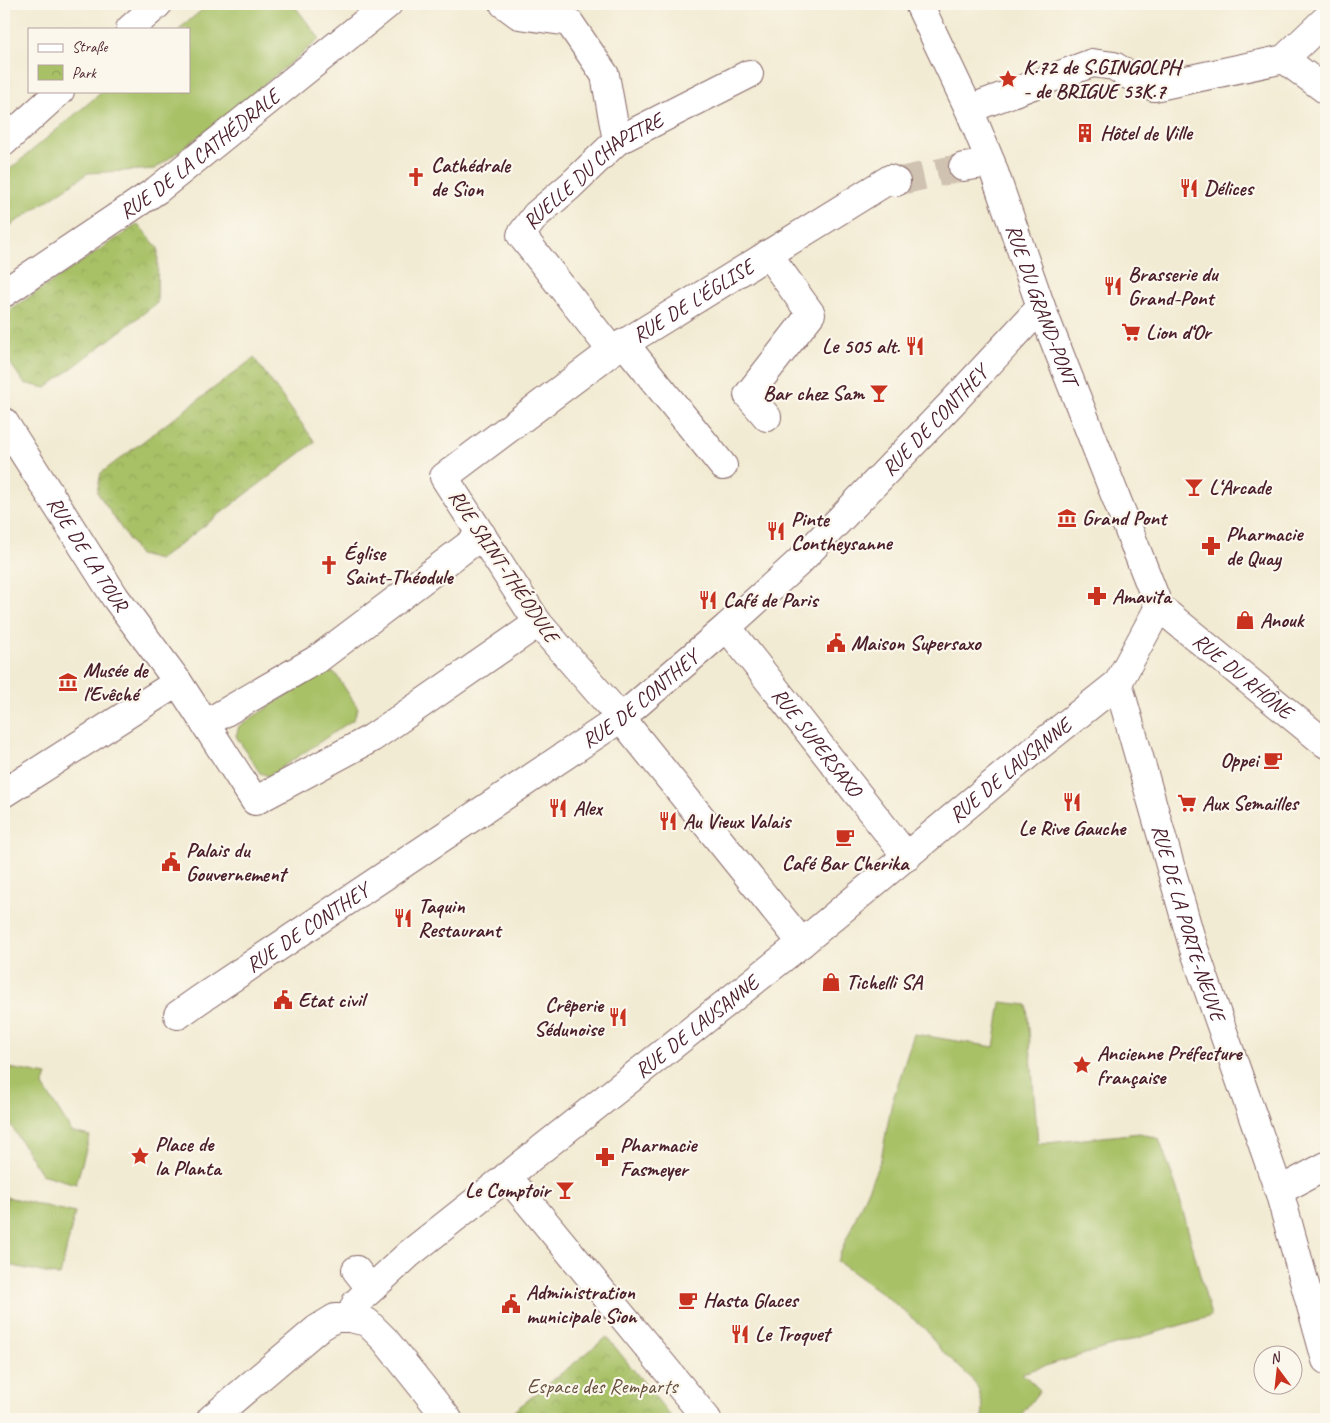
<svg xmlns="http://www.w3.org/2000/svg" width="1330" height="1423" font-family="Caveat,sans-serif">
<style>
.grass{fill:#a8c166;stroke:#797048}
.park{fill:url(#park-crowns);stroke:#797048}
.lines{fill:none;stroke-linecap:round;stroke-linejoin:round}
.street-tunnel{stroke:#d0c2b1;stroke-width:28;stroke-dasharray:28 14;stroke-linecap:butt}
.street-casing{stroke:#856666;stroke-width:30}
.street{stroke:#fff;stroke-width:28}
.labels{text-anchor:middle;stroke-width:4.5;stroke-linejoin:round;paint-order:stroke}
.poi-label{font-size:21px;font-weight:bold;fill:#4a1f2b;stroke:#fbf7ec;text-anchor:start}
.street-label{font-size:21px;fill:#4a1f2b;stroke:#fbf7ec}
.park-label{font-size:21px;fill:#66503d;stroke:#fbf7ec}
</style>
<defs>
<pattern id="park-crowns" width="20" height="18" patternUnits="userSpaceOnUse" patternTransform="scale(1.25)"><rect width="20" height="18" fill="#a8c166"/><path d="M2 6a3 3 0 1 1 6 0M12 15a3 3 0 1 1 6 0" fill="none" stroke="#92a559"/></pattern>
</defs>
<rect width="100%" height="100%" fill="#fbf7ec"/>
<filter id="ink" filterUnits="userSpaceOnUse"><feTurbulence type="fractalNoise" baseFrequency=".02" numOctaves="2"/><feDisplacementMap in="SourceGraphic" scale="10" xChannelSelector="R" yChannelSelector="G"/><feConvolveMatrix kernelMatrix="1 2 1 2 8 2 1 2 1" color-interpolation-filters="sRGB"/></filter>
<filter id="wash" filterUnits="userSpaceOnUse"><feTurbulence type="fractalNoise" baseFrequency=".0096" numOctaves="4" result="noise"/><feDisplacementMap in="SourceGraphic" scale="20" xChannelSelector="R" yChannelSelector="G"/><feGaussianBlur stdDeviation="1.12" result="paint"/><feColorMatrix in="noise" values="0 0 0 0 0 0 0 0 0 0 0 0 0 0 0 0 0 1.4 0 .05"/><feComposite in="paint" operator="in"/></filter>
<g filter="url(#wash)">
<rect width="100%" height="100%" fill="#f2ebd3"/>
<path class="grass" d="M209 4H293L320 39 219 121 155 169 88 173 4 230V174L103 91H189V29H179Z
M323 672 335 673 358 708 354 719 269 776 260 773 236 736 239 726Z
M1001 1002 1027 1005 1038 1144 1140 1133 1159 1139 1177 1189 1211 1316 1022 1373 1040 1390 1018 1419H982L983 1408 978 1388 969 1376 940 1349 926 1330 887 1297 837 1261 881 1159 892 1102 914 1034 994 1047Z
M4 1067 47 1075 43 1086 72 1132 90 1136 76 1184 41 1174 4 1114Z
M7 1197 75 1213 60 1276 4 1264V1217Z"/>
<path class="park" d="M138 224 158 248 157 303 46 388 24 383 4 354V314Z
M254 358 315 442 159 560 139 555 97 492 101 473Z
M607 1337 673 1419H504Z"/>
</g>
<g filter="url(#ink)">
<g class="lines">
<path class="street-tunnel" d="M896 182 963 167"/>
<g class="street-casing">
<g id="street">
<path d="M504 4 519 15 569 22 605 75 617 141"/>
<path id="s1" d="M919 4 969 109 991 163 1041 307 1159 607 1326 744"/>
<path d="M130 29 158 4"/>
<path d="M1284 59 1326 90"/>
<path d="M969 109 1092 63 1114 66 1132 77 1154 87 1284 59 1326 19"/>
<path d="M4 142 60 91"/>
<path d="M963 167 991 163"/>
<path id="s2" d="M4 293 157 190 388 4"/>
<path d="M624 343 723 466"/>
<path id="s3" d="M612 351 521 235 536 215 570 186 617 141 749 74"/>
<path d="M767 417 748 395 811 314 768 254"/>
<path id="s4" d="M4 422 115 597 178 682 4 793"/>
<path id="s5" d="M727 627 907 857"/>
<path d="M178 682 255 801 372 738 538 623"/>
<path id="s6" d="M1118 683 1193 946 1279 1191 1326 1360"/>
<path d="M205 724 319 658 482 535"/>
<path id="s7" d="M802 943 621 718 538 623 444 477 612 351 890 179 896 182"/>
<path id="s8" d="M178 1015 199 1000 621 718 727 627 798 563 951 404 1041 307"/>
<path d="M507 1176 707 1419"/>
<path d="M1279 1191 1326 1166"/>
<path d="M356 1270 371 1289"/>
<path id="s9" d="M350 1318 356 1303 409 1254 802 943 1030 753 1118 683 1159 607"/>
<path d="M211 1419 317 1329 335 1318H350L367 1322 385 1340 448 1419"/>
</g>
</g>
<use href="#street" class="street"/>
</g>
</g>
<defs>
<g id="sight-bare" transform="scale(1.5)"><path d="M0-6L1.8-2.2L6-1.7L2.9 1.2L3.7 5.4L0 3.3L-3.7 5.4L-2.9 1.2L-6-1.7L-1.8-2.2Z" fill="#c8321e" stroke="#fbf7ec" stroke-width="2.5" paint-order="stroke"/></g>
<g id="building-bare" transform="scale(1.5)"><path d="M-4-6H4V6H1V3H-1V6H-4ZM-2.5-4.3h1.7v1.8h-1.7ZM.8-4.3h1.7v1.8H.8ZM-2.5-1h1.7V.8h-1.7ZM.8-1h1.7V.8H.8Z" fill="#c8321e" stroke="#fbf7ec" stroke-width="2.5" paint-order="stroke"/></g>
<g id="church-bare" transform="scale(1.5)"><path d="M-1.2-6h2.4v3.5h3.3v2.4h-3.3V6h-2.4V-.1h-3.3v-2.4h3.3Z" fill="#c8321e" stroke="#fbf7ec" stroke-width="2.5" paint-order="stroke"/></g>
<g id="restaurant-bare" transform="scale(1.5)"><path d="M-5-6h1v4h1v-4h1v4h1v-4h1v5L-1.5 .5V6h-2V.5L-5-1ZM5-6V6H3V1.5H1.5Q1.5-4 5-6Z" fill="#c8321e" stroke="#fbf7ec" stroke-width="2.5" paint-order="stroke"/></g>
<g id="supermarket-bare" transform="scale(1.5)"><path d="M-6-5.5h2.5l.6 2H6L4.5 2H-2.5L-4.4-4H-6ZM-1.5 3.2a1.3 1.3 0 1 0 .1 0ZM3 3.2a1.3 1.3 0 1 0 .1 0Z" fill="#c8321e" stroke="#fbf7ec" stroke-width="2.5" paint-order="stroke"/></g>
<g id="bar-bare" transform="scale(1.5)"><path d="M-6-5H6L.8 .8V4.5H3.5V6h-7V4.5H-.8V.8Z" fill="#c8321e" stroke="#fbf7ec" stroke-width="2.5" paint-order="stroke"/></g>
<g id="museum-bare" transform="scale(1.5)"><path d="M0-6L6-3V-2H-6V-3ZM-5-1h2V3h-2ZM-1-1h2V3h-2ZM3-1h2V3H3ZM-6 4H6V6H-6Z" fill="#c8321e" stroke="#fbf7ec" stroke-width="2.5" paint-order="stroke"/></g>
<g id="pharmacy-bare" transform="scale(1.5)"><path d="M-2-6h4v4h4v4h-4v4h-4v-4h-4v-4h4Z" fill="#c8321e" stroke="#fbf7ec" stroke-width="2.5" paint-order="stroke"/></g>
<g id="shop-bare" transform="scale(1.5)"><path d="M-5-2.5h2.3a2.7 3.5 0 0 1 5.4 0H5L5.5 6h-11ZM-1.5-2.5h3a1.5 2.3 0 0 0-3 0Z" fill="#c8321e" stroke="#fbf7ec" stroke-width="2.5" paint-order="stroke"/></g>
<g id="civic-bare" transform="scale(1.5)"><path d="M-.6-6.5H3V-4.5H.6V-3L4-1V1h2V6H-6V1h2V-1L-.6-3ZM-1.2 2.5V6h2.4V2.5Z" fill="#c8321e" stroke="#fbf7ec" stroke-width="2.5" paint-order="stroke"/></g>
<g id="cafe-bare" transform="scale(1.5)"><path d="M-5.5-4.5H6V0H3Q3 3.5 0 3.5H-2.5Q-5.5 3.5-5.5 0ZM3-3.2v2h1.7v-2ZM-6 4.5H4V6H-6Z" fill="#c8321e" stroke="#fbf7ec" stroke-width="2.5" paint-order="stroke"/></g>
</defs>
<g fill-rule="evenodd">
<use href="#sight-bare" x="1008" y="79"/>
<use href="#building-bare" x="1085" y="133"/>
<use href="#church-bare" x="416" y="177"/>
<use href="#restaurant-bare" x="1189" y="188"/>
<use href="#restaurant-bare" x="1113" y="286"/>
<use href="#supermarket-bare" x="1131" y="332"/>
<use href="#restaurant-bare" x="915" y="346"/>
<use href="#bar-bare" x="879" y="393"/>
<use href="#bar-bare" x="1194" y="487"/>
<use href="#museum-bare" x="1067" y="518"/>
<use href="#restaurant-bare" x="776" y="531"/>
<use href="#pharmacy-bare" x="1211" y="546"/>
<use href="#church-bare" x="329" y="565"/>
<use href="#pharmacy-bare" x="1097" y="596"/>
<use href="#restaurant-bare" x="708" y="600"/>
<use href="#shop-bare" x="1245" y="620"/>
<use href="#civic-bare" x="836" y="643"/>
<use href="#museum-bare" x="68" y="682"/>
<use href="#cafe-bare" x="1273" y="760"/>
<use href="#restaurant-bare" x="1072" y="802"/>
<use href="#supermarket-bare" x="1187" y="803"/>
<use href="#restaurant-bare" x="558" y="808"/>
<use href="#restaurant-bare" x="668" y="821"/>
<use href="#cafe-bare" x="845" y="837"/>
<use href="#civic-bare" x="171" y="862"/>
<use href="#restaurant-bare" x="403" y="918"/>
<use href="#shop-bare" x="831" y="982"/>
<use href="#civic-bare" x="283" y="1000"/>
<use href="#restaurant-bare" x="618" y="1017"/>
<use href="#sight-bare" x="1082" y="1065"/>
<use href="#sight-bare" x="140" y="1156"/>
<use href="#pharmacy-bare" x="605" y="1157"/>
<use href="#bar-bare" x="565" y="1190"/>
<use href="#cafe-bare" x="688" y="1300"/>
<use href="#civic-bare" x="511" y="1304"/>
<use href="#restaurant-bare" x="740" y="1334"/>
</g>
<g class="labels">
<g class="poi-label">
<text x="1023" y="74">K.72 de S.GINGOLPH<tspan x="1023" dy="24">- de BRIGUE 53K.7</tspan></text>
<text x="1100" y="140">Hôtel de Ville</text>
<text x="431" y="172">Cathédrale<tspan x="431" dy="24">de Sion</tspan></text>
<text x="1204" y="195">Délices</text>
<text x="1128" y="281">Brasserie du<tspan x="1128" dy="24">Grand-Pont</tspan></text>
<text x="1146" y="339">Lion d‘Or</text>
<text x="900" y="353" text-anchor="end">Le 505 alt.</text>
<text x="864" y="400" text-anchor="end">Bar chez Sam</text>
<text x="1209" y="494">L‘Arcade</text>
<text x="1082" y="525">Grand Pont</text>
<text x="791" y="526">Pinte<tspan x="791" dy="24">Contheysanne</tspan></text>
<text x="1226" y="541">Pharmacie<tspan x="1226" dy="24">de Quay</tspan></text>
<text x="344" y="560">Église<tspan x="344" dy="24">Saint-Théodule</tspan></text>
<text x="1112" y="603">Amavita</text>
<text x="723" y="607">Café de Paris</text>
<text x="1260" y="627">Anouk</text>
<text x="851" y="650">Maison Supersaxo</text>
<text x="83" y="677">Musée de<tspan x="83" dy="24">l'Evêché</tspan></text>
<text x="1258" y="767" text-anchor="end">Oppei</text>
<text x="1202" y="810">Aux Semailles</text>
<text x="573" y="815">Alex</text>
<text x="683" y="828">Au Vieux Valais</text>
<text x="1072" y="835" text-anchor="middle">Le Rive Gauche</text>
<text x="186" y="857">Palais du<tspan x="186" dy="24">Gouvernement</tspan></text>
<text x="845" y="870" text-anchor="middle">Café Bar Cherika</text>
<text x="418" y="913">Taquin<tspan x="418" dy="24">Restaurant</tspan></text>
<text x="846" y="989">Tichelli SA</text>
<text x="298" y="1007">Etat civil</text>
<text x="603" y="1012" text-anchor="end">Crêperie<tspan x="603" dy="24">Sédunoise</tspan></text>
<text x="1097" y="1060">Ancienne Préfecture<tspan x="1097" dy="24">française</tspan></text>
<text x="155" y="1151">Place de<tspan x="155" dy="24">la Planta</tspan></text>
<text x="620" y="1152">Pharmacie<tspan x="620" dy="24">Fasmeyer</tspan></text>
<text x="550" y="1197" text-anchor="end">Le Comptoir</text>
<text x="526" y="1299">Administration<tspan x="526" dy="24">municipale Sion</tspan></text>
<text x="703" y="1307">Hasta Glaces</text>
<text x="755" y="1341">Le Troquet</text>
</g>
<g class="street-label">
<text dy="7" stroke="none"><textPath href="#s2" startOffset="240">RUE DE LA CATHÉDRALE</textPath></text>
<text dy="7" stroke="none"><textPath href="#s3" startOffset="245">RUELLE DU CHAPITRE</textPath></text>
<text dy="7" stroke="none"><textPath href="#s7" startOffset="894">RUE DE L'ÉGLISE</textPath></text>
<text dy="7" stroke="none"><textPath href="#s1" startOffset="325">RUE DU GRAND-PONT</textPath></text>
<text dy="7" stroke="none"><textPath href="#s8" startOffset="966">RUE DE CONTHEY</textPath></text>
<text dy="7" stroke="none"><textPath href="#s4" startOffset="156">RUE DE LA TOUR</textPath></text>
<text transform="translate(504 566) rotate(56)" y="7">RUE SAINT-THÉODULE</text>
<text dy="7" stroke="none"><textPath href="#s1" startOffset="758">RUE DU RHÔNE</textPath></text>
<text dy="7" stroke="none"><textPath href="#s8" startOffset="560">RUE DE CONTHEY</textPath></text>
<text dy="7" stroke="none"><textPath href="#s5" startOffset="146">RUE SUPERSAXO</textPath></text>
<text dy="7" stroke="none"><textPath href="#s9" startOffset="860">RUE DE LAUSANNE</textPath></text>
<text dy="7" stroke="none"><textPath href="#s6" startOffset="250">RUE DE LA PORTE-NEUVE</textPath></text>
<text dy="7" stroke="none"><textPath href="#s8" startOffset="156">RUE DE CONTHEY</textPath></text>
<text dy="7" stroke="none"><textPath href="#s9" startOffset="455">RUE DE LAUSANNE</textPath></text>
</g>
<g class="park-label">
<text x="602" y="1393">Espace des Remparts</text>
</g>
</g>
<rect width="1330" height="1423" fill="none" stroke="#fbf7ec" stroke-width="20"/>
<rect x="28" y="28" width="162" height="65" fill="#fbf7ec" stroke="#b4a19f"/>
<rect x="38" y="44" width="25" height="8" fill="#ffffff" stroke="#b4a19f"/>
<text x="72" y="52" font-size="15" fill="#4a1f2b">Straße</text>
<rect x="38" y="65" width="25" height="15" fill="url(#park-crowns)" stroke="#b4a19f"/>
<text x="72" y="78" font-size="15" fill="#4a1f2b">Park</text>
<g transform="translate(1278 1370) rotate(345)"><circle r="24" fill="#fbf7ec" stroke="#b4a19f"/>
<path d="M0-4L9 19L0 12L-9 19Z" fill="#c8321e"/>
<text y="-8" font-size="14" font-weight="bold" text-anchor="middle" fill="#4a1f2b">N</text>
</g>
</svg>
